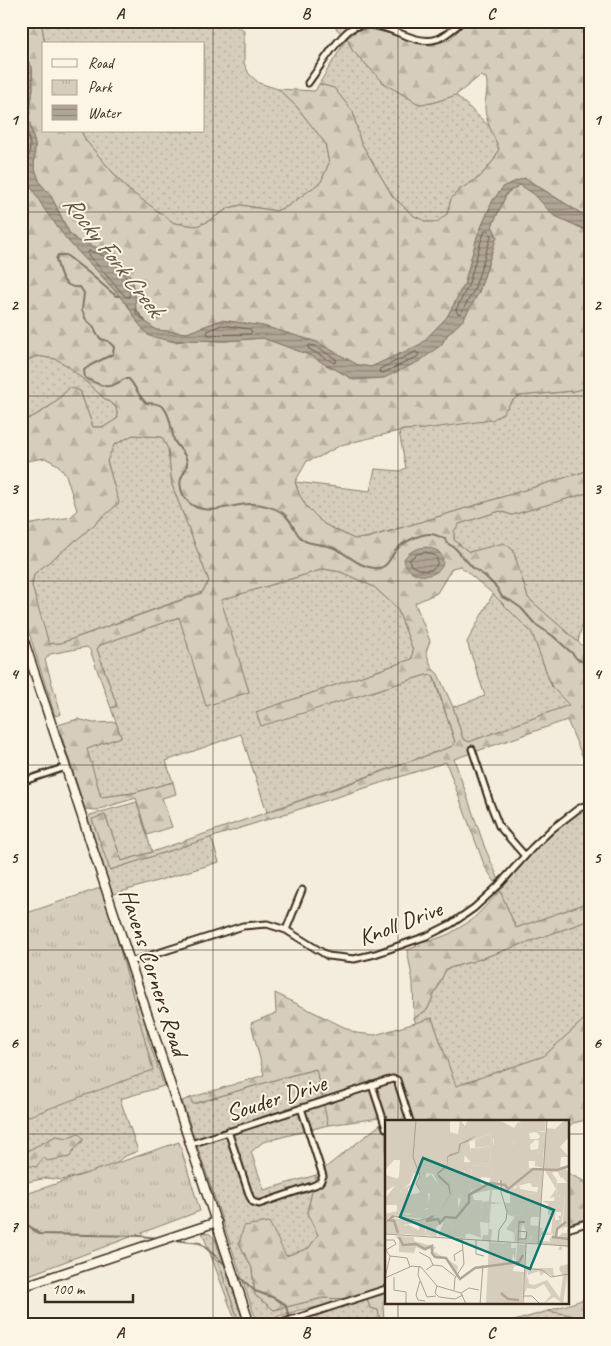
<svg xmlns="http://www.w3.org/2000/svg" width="611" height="1346" font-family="Caveat,sans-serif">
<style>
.grass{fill:url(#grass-dots);stroke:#887c6e}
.forest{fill:url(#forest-firs);stroke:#887c6e;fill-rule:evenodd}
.park{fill:url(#park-tufts);stroke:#887c6e}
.water{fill:url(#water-rules);stroke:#817466}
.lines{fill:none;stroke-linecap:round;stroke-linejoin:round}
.shore{stroke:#6a5b4e;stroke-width:1}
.stream{stroke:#817466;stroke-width:2}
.minor-casing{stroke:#3b2a1e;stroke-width:9}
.secondary-casing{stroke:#3b2a1e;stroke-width:11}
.primary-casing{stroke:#3b2a1e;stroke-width:11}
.minor{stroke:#fcf5e5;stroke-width:5}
.secondary{stroke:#fcf5e5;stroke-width:8}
.primary{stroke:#fcf5e5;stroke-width:8}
.grid{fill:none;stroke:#3b2a1e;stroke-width:1;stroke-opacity:0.55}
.labels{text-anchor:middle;stroke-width:4;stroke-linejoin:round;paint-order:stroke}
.street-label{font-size:24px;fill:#3b2a1e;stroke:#fcf5e5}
.water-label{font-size:25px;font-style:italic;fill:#645548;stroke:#fcf5e5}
.inset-river{fill:none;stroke:#b0a596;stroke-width:2.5}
.inset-road{fill:none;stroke:#aa9f91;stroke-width:1}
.view{fill:#0f766e;fill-opacity:0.15;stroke:#0f766e;stroke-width:2.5}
.inset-edge{fill:none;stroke:#3b2a1e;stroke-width:2.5}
.neatline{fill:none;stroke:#3b2a1e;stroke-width:2}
.grid-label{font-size:16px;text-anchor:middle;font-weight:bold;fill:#3b2a1e}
</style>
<defs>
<pattern id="grass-dots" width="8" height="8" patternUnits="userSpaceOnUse" patternTransform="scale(1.25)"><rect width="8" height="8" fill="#d6cdbd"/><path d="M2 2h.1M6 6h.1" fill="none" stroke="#b9b0a2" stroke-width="1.8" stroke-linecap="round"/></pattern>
<pattern id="forest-firs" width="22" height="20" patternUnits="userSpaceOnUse" patternTransform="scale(1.25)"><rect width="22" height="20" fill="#d6cdbd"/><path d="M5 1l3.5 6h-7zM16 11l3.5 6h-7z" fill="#b9b0a2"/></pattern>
<pattern id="park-tufts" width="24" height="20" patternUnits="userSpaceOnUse" patternTransform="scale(1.25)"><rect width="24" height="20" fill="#d6cdbd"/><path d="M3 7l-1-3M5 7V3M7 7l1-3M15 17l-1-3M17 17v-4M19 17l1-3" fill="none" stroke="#b9b0a2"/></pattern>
<pattern id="water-rules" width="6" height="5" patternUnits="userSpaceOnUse" patternTransform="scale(1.25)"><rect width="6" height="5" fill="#b0a596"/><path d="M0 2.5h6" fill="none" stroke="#90877a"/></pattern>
</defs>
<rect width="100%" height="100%" fill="#f4eddd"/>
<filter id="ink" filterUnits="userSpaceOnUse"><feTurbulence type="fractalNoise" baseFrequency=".02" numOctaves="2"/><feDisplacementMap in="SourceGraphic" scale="10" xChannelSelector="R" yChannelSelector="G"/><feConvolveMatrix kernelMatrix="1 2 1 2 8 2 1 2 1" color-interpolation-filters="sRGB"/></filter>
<g filter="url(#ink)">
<path class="grass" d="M41 21H237L244 32V63L249 74 259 83 278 89 297 107 325 143 329 163 321 182 288 206 276 211 241 205 229 208 205 223 196 226 174 223 126 188 86 141 81 131H204V44H45Z
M328 21H356L341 33Z
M347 38 352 50 385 84 419 104 432 103 456 95 490 127 499 149 494 160 480 177 459 190 451 199 447 214 438 222H427L414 216 393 197 360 141 353 112 334 88 319 84Z
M37 356 56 359 68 366 105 399 116 407 118 418 104 427H93L80 391 70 387C53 405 44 412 21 422V363Z
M590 387V470L424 521 366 538 354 539 324 524 306 506 299 494 295 482 370 491 375 469 400 471 406 468 399 432 403 430 424 429 502 414 511 402 518 396 574 391Z
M133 435 162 437 168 449 172 485 209 581 202 592 61 643 48 644 32 586 34 574 80 537 118 503 107 460 114 445Z
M590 492V592L578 642 528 598 513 550 504 544 469 552 454 540V531L459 524 500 511 512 515Z
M324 569 341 572 374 587 397 608 413 650 412 659 257 712 261 725 426 675 433 676 455 742 453 746 267 812 241 734 166 761 173 782 133 793 101 797 86 749 121 737 111 708 117 706 97 649 100 645 180 617 206 705 249 692 220 600Z
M493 594 532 633 552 687 570 705 469 742 463 739 453 707 485 696 467 642Z
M137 802 152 852 122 861 105 815 110 870 211 837 219 862 111 895 88 819 90 815Z
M590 807V902L516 928 500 891C525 862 554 823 590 807Z
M101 885 145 1014 148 1038 164 1086 120 1099 138 1151 123 1157 114 1166 62 1180 47 1178 27 1182 21 1170V1167L44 1157 73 1151 84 1139 78 1133 67 1138 56 1136 27 1151 21 1152V1116L98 892Z
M590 920V1014L544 1056 456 1087 432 1018 416 1024 414 1018 427 1010 446 969 477 960Z
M317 1069 328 1125 263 1142 251 1152 264 1190 316 1175 307 1213 318 1235 309 1248 286 1256 239 1243 252 1268 255 1295 274 1310 323 1298 346 1299 320 1307 300 1310 262 1321 258 1319 254 1314 182 1101 190 1098 193 1104 281 1078Z
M202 1232 210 1234 215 1239 245 1325H240L218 1262 211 1256Z
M367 1298 370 1308 378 1310 381 1325H350L348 1320 334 1325 318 1323 312 1325H287L301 1321Z
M548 1311 571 1315 582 1325H501Z"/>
<path class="forest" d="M21 21H41L45 44 44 131H81L86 141 126 188 174 223 196 226 205 223 229 208 241 205 276 211 288 206 321 182 329 163 325 143 297 107 278 89 315 91 319 84 334 88 353 112 360 141 393 197 414 216 427 222H437L447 214 451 199 459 190 480 177 494 160 499 149C494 136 485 121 485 107 485 97 489 88 486 78L480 76 456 95 432 103 419 104 385 84 352 50 347 38 357 31 370 29 433 44 449 40 461 28 451 21H590V219L525 178 504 186 493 200 477 237 464 285 447 317 421 344 371 367 358 365 317 342 263 326 221 320 187 333 156 330 136 314 135 292 132 279 123 263 104 250 78 241 69 232 51 196 40 183 34 166 35 145 29 119 33 88 32 67 21 50Z
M21 151 30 185 68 241 99 273 128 306 138 323 175 342 189 340 225 341 263 338 312 356 326 365 335 369 354 380 441 345 448 334 463 320 479 292 497 236 492 226 507 193 520 185 534 194 553 215 590 232V387L574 391 518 396 511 402 502 414 492 420 424 429 403 430 341 445 319 457 307 461 295 482 299 494 306 506 324 524 354 539 367 538 424 521 590 470V492L512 515 500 511 459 524 454 531V540L469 552 504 543 513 550 528 598 578 642 590 651V774L567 720 454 759 485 848 499 880 495 882 485 867 446 762 110 870 92 819 105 815 122 861 152 852 337 788 453 746 455 742 434 676 426 675 261 726 256 712 412 659 413 650 397 608 374 587 341 572 324 569 221 600 249 692 206 706 179 617 100 645 97 649 117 706 111 708 90 650 87 647 50 654 45 660 61 714 55 716 21 607V526L71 517 77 510 66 475 58 465 45 458 21 462V422C44 412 53 406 70 387L80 391 93 427H104L118 418 116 407 105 399 68 366 56 359 37 356 21 363ZM133 435 162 437 168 449 172 485 209 581 202 593 61 643 49 644 32 586 34 574 80 537 119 503 107 461 114 445ZM460 566 493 594 532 633 552 687 569 705 469 742 463 739 453 707 438 674 432 668 426 652 430 641 415 603 437 593 452 568Z
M78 719 93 723 116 722 121 737 87 749 101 797 133 793 173 782 176 794 162 798 172 827 147 835 136 798 96 810 85 809 58 725Z
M500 891 516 928 590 902V920L477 960 446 969 427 1010 414 1018 413 982 407 950 449 934 472 920Z
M275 993 356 1033 375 1035 432 1018 456 1086 544 1056 590 1014V1119L573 1123 567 1128V1121H386V1286L346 1299 323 1298 274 1310 255 1295 252 1268 239 1243 244 1226 269 1222 286 1256 309 1248 318 1235 307 1213 316 1175 381 1124 379 1118 328 1125 316 1069 281 1078 193 1104 190 1098 264 1075 251 1023 276 1013Z
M78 1133 84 1139 73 1151 70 1157 47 1161 44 1157 36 1167 26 1165 21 1167V1152L27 1151 56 1136 67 1138Z
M567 1173 586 1182 590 1181V1217L567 1225Z
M211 1256 218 1262 240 1325H237Z
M386 1292V1298L383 1303 384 1325H381L378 1310 370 1308 367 1298Z
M590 1295V1325H582L571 1315 548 1311 582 1300Z"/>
<path class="park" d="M103 887 153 1070 21 1119V915Z
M179 1142 200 1211 21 1278V1183L26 1194Z"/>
<path class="water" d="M21 50 32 67 33 88 29 119 35 145 34 166 40 183 51 196 69 233 78 241 104 250 123 263 132 279 135 292 136 314 156 330 187 333 221 320 263 326 317 342 358 365 371 367 421 344 447 317 464 285 477 237 493 200 504 186 524 178 590 219V232L553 215 534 194 520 185 507 193 492 226 497 236 479 292 463 320 448 334 441 345 420 361 384 378 354 380 335 369 326 365 312 356 263 338 225 341 189 340 175 342 149 336 138 323 128 306 99 273 68 241 44 209 30 185 21 151Z
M426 547C430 548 434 549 438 551 444 556 445 566 438 571 426 580 406 575 404 559 409 551 418 548 426 547Z"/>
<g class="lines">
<path class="shore" d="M21 59 27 69 28 88 24 119 30 145 29 156 21 155
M487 230 489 231 491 237 474 290 461 313 458 314 456 310 468 286 482 238 485 231Z
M89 251C109 254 134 275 129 297H126L88 255V253Z
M222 325 250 329 252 332 250 334 209 335 207 334 208 331Z
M310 345 315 346 336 359V362L334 363 309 349 308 347Z
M416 352 419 354 417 357 383 373 379 372 380 369Z
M426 552 436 556C443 573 420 574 410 564V559L417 554Z"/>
<path class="stream" d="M119 296H116L89 273 66 255H58L56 259C60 273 62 289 80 287L84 293 82 310 86 320 94 327 96 333 101 339 108 341 114 347 113 354 91 365 84 370 85 378C102 386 108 391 124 379H129C136 387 138 395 146 403 152 403 159 403 164 408 171 416 171 430 174 440 178 449 186 452 187 462 188 470 182 473 181 479 178 490 186 503 196 507 214 515 233 503 252 504 261 504 273 507 281 512 292 518 293 531 302 539 310 546 325 543 334 548 348 554 362 570 379 568 388 567 391 556 396 550 403 542 420 534 430 534 435 534 440 537 445 539L447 543 455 548 473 568 485 576 497 588 502 597 511 601 521 608 535 624 553 636 573 654 577 659 582 661 585 666 584 671 588 678 590 679
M135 309 145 321
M21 1211 28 1225 39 1234 140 1236 158 1238
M173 1240 200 1243 227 1266
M236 1274 255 1291 272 1297 285 1304 292 1325"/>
<g class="minor-casing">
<path id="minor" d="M308 83C318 70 338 37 351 29 377 12 410 48 437 39 444 37 457 26 462 21
M472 749 490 803 499 826 525 856
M21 782 66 767
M286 930 302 890
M130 962 243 926 267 924 286 930 328 956 354 959 375 954 427 936 451 924 474 908 498 886 533 847 552 829 578 809 590 803
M372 1085 386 1128
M228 1131 250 1197 253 1202 259 1204 315 1185 320 1182 323 1176 301 1108
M191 1144 392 1079 397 1080 410 1121
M567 1229 590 1222
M275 1325 386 1289"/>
</g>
<g class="secondary-casing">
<path id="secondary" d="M21 1287 217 1222"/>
</g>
<g class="primary-casing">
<path id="primary" d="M21 632 250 1325"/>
</g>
<use href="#minor" class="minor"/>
<use href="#secondary" class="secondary"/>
<use href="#primary" class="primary"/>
</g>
</g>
<path class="grid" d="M213 21V1325M398 21V1121M21 212H590M21 396H590M21 581H590M21 765H590M21 950H590M21 1134H386M567 1134H590M398 1302V1325"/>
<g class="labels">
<g class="street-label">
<text transform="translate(400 923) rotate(-21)" y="8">Knoll Drive</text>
<text transform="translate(154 972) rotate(72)" y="8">Havens Corners Road</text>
<text transform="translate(276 1098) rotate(-18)" y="8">Souder Drive</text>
</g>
<g class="water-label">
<text transform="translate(114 255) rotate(52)" y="9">Rocky Fork Creek</text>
</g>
</g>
<g transform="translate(385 1120)">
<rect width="184" height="184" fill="#f4eddd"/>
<path d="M133 0H157L147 9 139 7ZM180 0H184V17L175 27 184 37H176L175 48 159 49V28L153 30 154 20 160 22 161 8 170 9ZM107 13 106 26 90 28V20ZM109 18 129 20 128 27H109ZM86 28 106 30 105 44 85 43ZM143 31 158 33V48L150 46V41H143ZM87 45 107 47 106 58 96 57 95 63 99 66 87 69 85 74ZM78 51 84 53 81 84 73 87 76 80 72 75 73 62ZM46 54 53 64 35 69 32 65ZM183 54 184 74H174V77L180 76 176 108 170 104V101L176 104 173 96H176V92H170L171 80 175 79H171L172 63H182L177 57ZM31 62 23 69 24 75 43 71 44 87 32 94 14 93V84L23 78 15 70ZM146 63 157 66 156 73 136 74 138 95 129 96 126 92 127 71 134 65 135 69 152 72 153 67H147ZM89 82 95 83V100L97 82H105L104 103 95 102 96 118 81 112V104H91L81 99 82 88ZM184 94V128L177 126V130H173L175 126 129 121 131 108 136 109V118H140L141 112 147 114 144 122 156 111 168 115H156L155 121 170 122 177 113H182L183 107H179L177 111 178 102ZM63 98 79 99V117L71 116 68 105 62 103ZM24 105 33 110 40 108 41 116 21 114 18 106ZM104 109H107L106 122 126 123V128H131L130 140 128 133 127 140 123 141 124 124 105 122 97 120 98 115H103ZM184 144 178 184 169 177 158 184 166 175 159 164 150 169 142 168 139 175 140 149 160 148H168L169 157 160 152 156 156 154 151 143 155V150L141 159 143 156 144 164 149 165 162 160 175 178 178 156 174 149 175 146Z" fill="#d6cdbd"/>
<path d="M0 0H65V12L73 14 75 0 80 6 83 0H114L129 8 133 2 147 9 151 2 161 0 160 11 144 13 145 19H153L155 16 151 12H160V22L150 20 145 25 146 30 159 28 158 47V33L143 32 144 48H158L157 66 144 63 129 67 126 91 129 96 138 95 135 74 156 73 155 97H146L145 105 153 106 154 98 155 108H158L156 111 166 113 168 94 163 95V84L157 81H169L170 77 165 78 171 69 159 49 184 46 181 49 184 54 176 58 172 51 167 53 172 60 171 78 175 80 171 81 170 100H176V104L170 102 176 108 170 109 173 119 169 124 164 120 168 114 157 112H154L152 122H144L147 116 141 112 138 104 136 109 131 108 128 121 129 113 121 109 130 97 123 95 120 83H125V71L116 70V60L113 61 115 70H107L106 82 119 83 106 84 103 120 98 118H103L105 82 97 81 95 100 94 83 89 82 82 88 81 99 91 100V104H81V112L88 113 81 114 80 118 53 116 59 101 51 107 52 117 41 115V108L34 111V104L30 103 19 105 21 114H0V103L6 98 34 101 38 99 7 95 0 101V94L12 91V85H0V78L10 66H0L14 57 15 40H9L0 50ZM107 13 106 26 89 29 106 30 105 44 79 42 80 35 84 41 87 38 84 22ZM108 19 129 20 128 27H109ZM87 45 107 47 105 62 88 69 85 74ZM79 51 83 53 81 82 73 87V62ZM29 53 36 55 32 65 41 60V53L48 54 53 63 35 69 34 73H45L43 89 23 95 14 92 15 84 24 77 15 71 25 63ZM105 70 104 81 89 80 87 74ZM63 98 79 99V117L72 116 68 105 62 103ZM174 74H184V94L182 101 178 102 176 125 180 76 175 78ZM10 116 29 117V121L51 127 48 131 73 146 72 153 59 138 52 139 45 128 40 131 31 127 29 133 14 132V120Z" fill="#d6cdbd" fill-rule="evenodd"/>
<path d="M0 55 11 58 12 64 0 72ZM104 122 124 124V141H131L132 124 140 125 139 146H129L128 151 139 152 137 184H101Z" fill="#d6cdbd"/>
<path d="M100 0 92 15 82 22 76 24 74 33 63 37 62 47 53 54 64 64 66 74 53 95 34 101 10 97 0 103 7 95 34 100 53 95 65 75 63 66 53 57 52 53 62 45V37L65 34 73 32 74 24 92 15Z" fill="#b0a596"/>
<path class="inset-river" d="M48 96 41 101 53 99 55 103 60 97 71 98 84 82V75L105 63 120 65 123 69 148 49 172 50 184 46M2 100 9 101 13 113M14 117 18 125 31 124 40 129 47 126V133L50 137 61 138 75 159 90 148 134 142 138 135M167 117 184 119M171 117 172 109 181 102M116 173 123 179 134 180"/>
<path class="inset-road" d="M31 0 28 37 35 56 31 64 35 70M0 114 184 126M133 119H141L142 112 134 111M0 120H9L11 124 1 130M91 120V134L99 136M113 122 114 110 121 100 122 92 116 72V60L115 64M133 123 134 101 140 102 134 103M153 124 162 0M0 129 5 136 0 158M34 132 45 138 48 145M5 136 22 138 25 147M70 141 69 135 77 130M34 146 33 155 42 177 51 176M140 148 157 150 166 157 184 154M41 150 48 145 57 146 71 157M9 157V170L21 172V184M0 158 27 146 36 147 52 166 76 173 81 184M35 161 31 175 33 180 40 181M52 166 50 173 54 177 70 179 78 175M69 170 70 158 79 144 77 119M76 173 84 168 94 170M138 176H147L155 184M95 184 98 145M138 184 141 124"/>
<path class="view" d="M38 38 169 90 145 149 15 97Z"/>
<rect width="184" height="184" class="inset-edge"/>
</g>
<rect width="611" height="1346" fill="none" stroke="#fcf5e5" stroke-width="55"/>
<rect x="42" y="42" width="162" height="90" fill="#fcf5e5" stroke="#afa495"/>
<rect x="52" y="59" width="25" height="8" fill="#fcf5e5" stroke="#afa495"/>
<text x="88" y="68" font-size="15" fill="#3b2a1e">Road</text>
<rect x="52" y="80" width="25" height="15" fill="url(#park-tufts)" stroke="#afa495"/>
<text x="88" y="92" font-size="15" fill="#3b2a1e">Park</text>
<rect x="52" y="105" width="25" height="15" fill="url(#water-rules)" stroke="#afa495"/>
<text x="88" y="118" font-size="15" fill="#3b2a1e">Water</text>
<path d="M45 1294v8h88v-8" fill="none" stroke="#3b2a1e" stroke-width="2.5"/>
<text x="52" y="1294" font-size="15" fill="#3b2a1e" stroke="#fcf5e5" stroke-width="4" paint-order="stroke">100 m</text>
<rect x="28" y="28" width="556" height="1290" class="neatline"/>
<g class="grid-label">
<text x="120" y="19">A</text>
<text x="306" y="19">B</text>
<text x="491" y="19">C</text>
<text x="14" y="125">1</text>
<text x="597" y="125">1</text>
<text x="14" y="310">2</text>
<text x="597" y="310">2</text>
<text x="14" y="494">3</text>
<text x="597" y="494">3</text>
<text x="14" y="679">4</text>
<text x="597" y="679">4</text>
<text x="14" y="863">5</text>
<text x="597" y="863">5</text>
<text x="14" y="1048">6</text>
<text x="597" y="1048">6</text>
<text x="14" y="1232">7</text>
<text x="597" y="1232">7</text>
<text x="120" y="1338">A</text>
<text x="306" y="1338">B</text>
<text x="491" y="1338">C</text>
</g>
</svg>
